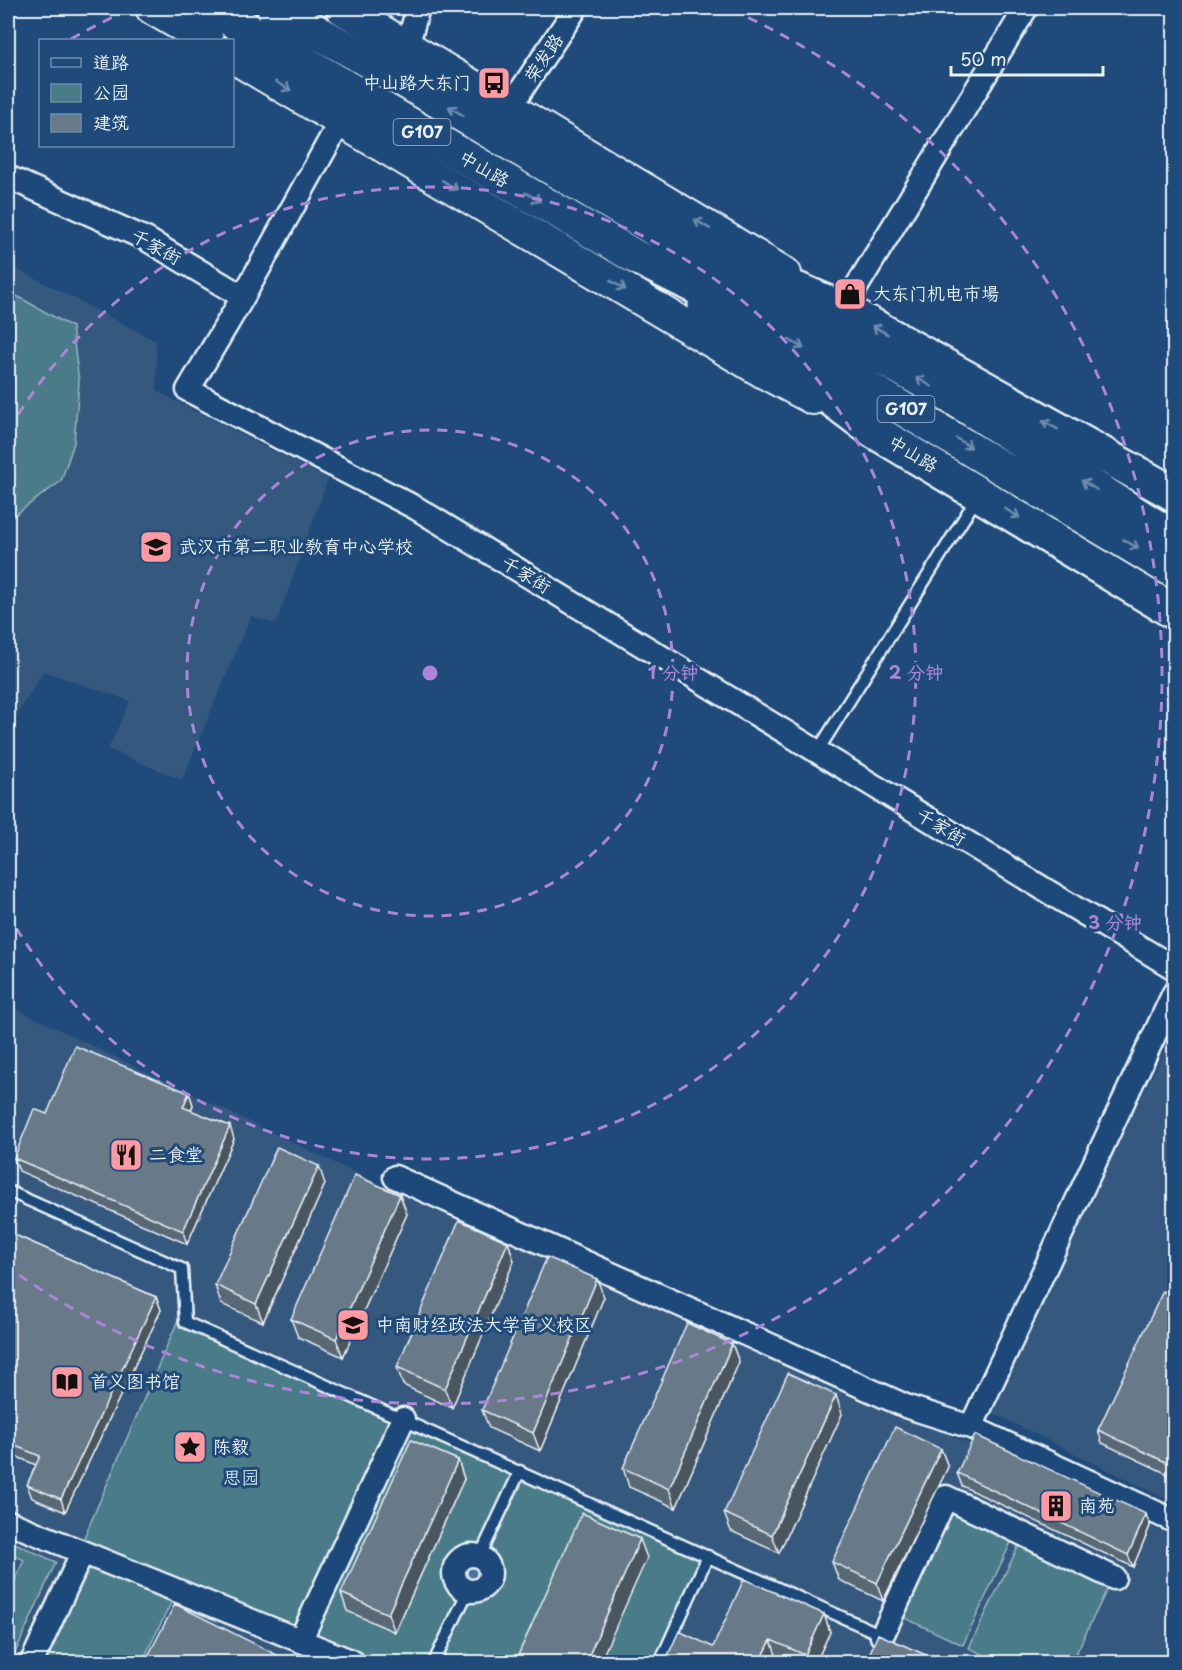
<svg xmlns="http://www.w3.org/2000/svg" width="1182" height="1670" font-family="'Playpen Sans','LXGW WenKai TC',sans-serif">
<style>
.built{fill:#35587e}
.green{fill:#4a7c88;stroke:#99b6c0;stroke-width:1.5}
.water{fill:#4377a0;stroke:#85a8c3;stroke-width:1.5}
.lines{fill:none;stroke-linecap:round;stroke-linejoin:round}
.lane-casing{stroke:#e8f1f8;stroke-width:15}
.street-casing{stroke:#e8f1f8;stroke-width:27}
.secondary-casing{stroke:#e8f1f8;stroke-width:36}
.primary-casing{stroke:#e8f1f8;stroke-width:38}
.highway-casing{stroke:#e8f1f8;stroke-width:38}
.lane{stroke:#1f4a7a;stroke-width:10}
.street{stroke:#1f4a7a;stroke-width:22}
.secondary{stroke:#1f4a7a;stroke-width:32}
.primary{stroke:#1f4a7a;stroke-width:33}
.highway{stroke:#1f4a7a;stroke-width:33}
.wall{fill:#596875;stroke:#e8f1f8;stroke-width:1.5}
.shaded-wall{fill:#49555f;stroke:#e8f1f8;stroke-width:1.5}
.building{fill:#687988;stroke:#e8f1f8;stroke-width:1.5}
.oneway{stroke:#6f8dac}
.ring{fill:none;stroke:#ac85d9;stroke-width:3;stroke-dasharray:10 8}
.labels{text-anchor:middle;stroke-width:6;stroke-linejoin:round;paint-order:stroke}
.shield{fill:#1f4a7a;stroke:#acbfd2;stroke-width:1.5}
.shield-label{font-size:16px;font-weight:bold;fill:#e8f1f8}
.street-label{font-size:18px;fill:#e8f1f8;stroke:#1f4a7a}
.poi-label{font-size:18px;fill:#e8f1f8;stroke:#1f4a7a;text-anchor:start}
.park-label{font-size:18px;fill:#d0dfe7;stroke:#1f4a7a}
.centre{fill:#ac85d9;stroke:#1f4a7a;stroke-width:3}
.ring-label{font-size:18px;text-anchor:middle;font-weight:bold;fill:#ac85d9;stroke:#1f4a7a;stroke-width:6;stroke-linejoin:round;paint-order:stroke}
</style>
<rect width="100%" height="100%" fill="#1f4a7a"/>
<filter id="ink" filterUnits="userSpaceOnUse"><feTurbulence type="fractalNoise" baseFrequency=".0167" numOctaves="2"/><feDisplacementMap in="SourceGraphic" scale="12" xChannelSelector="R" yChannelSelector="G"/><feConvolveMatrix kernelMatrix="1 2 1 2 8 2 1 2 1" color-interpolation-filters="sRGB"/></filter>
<g filter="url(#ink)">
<path class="built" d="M8 264 156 341 157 391 328 479 276 624 251 616 182 780 108 749 130 701 43 671 8 730Z
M8 1005 418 1203 979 1448 1174 1537V1662H8Z
M1174 1030V1503L989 1411Z"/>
<path class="green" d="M8 291 72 327 79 382 74 443 61 481 8 520Z
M178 1320 708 1556 657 1662H372L83 1540Z
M949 1510 1012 1540 963 1645 900 1616Z
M8 1540 56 1562 11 1662H8V1595L24 1560 8 1552Z
M1019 1545 1108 1587 1072 1662H1000L969 1648Z
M84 1561 173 1599 142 1662H37Z"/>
<path class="water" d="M462 1573a11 11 0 1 1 22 0a11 11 0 1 1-22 0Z"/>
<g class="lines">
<g class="lane-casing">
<path id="lane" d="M817 752 978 496
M8 1191 182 1269 185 1322 884 1636
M480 1556 520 1471
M434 1662 468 1591
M660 1662 708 1556"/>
</g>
<g class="street-casing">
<path id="street" d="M403 61 418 8
M510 107 576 8
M8 177 146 239 243 297 188 390 416 508 1174 968
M243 297 341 120 350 111
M843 309 1026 8
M395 1177 908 1407 971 1427 1174 1521
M971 1427 1174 993
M8 1522 353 1662
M454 1573a18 18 0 1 1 36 0a18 18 0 1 1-36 0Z
M882 1636 946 1497 1114 1578
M300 1641 403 1419
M32 1662 82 1553"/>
</g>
<g class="secondary-casing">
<path id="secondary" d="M152 8 207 40
M342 8 785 274
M232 56 764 372 813 398"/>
</g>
<g class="primary-casing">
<path id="primary" d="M747 268 843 309 1174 494
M705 305 874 431 1174 612"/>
</g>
<g class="highway-casing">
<path id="highway" d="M211 8 634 256 716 297 1174 571
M274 8 398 77 651 227 958 401 1174 538"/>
</g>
<use href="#lane" class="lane"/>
<use href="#street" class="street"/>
<use href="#secondary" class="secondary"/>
<use href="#primary" class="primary"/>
<use href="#highway" class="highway"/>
</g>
<path class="wall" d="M189 1093 193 1105 191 1110 234 1139 187 1244 19 1171 14 1158 47 1114Z
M325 1184 263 1322 221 1304 215 1285Z
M407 1214 343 1357 298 1337 291 1319Z
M8 1232 156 1297 161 1310 65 1512 32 1498 27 1485 36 1465 8 1453Z
M508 1242 514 1261 452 1408 403 1385 397 1367Z
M1174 1296V1477L1102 1443 1098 1430Z
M604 1297 540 1451 489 1428 482 1410Z
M732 1344 739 1362 676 1508 629 1487 623 1468Z
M842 1414 779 1553 731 1531 724 1513Z
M941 1449 948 1467 883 1601 839 1580 832 1562Z
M458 1460 464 1479 395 1632 347 1611 341 1593Z
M957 1473 1150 1526 1133 1567 962 1486Z
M824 1614 830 1632 816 1662H788L777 1658 775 1662H665Z
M148 1656 285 1659 286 1662H151Z"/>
<path class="shaded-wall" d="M189 1093 193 1105 188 1120 183 1107Z
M230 1126 234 1139 187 1244 183 1231Z
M319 1166 325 1184 263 1322 256 1304Z
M400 1195 407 1214 343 1357 336 1339Z
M508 1242 514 1261 452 1408 445 1389Z
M597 1279 604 1297 540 1451 533 1433Z
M156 1297 161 1310 65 1512 61 1499Z
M732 1344 739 1362 676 1508 669 1489Z
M836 1395 842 1414 779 1553 772 1535Z
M941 1449 948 1467 883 1601 877 1583Z
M458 1460 464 1479 395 1632 388 1614Z
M1146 1514 1150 1526 1133 1567 1128 1555Z
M640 1539 647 1558 600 1662H586Z
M824 1614 830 1632 816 1662H807L805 1655Z
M771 1640 777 1658 775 1662H760Z"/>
<path class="building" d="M75 1046 189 1093 183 1107 230 1126 183 1231 14 1158 34 1109 47 1114Z
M277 1147 319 1166 256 1304 215 1285Z
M355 1175 400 1195 336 1339 291 1319Z
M459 1220 508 1242 445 1389 397 1367Z
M8 1232 156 1297 61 1499 27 1485 40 1456 8 1443Z
M547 1257 597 1279 533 1433 482 1410Z
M1163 1291 1174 1296V1466L1098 1430Z
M687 1323 732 1344 669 1489 623 1468Z
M788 1373 836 1395 772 1535 724 1513Z
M895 1427 941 1449 877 1583 832 1562Z
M975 1435 1146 1514 1128 1555 957 1473Z
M411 1440 458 1460 388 1614 341 1593Z
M582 1513 640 1539 586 1662H515Z
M744 1579 824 1614 805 1655 771 1640 760 1662H665L679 1631 713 1647Z
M175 1604 285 1659 283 1662H163L148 1656Z
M878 1634 942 1662H866Z"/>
<defs><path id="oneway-shaft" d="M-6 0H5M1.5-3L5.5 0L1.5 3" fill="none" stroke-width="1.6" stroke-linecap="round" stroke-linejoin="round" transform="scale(1.5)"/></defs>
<g class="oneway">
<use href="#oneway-shaft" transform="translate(283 86) rotate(30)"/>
<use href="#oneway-shaft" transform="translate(456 111) rotate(-149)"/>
<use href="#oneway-shaft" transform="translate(450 185) rotate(31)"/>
<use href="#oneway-shaft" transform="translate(533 197) rotate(30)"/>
<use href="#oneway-shaft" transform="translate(702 224) rotate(-149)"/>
<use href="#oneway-shaft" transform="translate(618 285) rotate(31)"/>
<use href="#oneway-shaft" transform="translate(880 330) rotate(-151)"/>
<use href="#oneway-shaft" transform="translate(796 344) rotate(31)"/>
<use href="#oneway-shaft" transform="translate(924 382) rotate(-150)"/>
<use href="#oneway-shaft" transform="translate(1050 425) rotate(-151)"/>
<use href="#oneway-shaft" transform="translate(964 443) rotate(31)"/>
<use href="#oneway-shaft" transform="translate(1089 485) rotate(-148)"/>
<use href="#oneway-shaft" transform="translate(1012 513) rotate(31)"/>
<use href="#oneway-shaft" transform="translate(1131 544) rotate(31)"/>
</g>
</g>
<g class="ring">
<circle cx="430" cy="673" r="243"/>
<path d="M9 430A486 486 0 1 1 9 916"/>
<path d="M71 39A729 729 0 0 1 128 10M732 10A729 729 0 1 1 12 1270"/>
</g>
<defs>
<g id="bus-square" transform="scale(1.725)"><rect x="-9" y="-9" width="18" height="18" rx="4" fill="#ff9aa2" stroke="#1f4a7a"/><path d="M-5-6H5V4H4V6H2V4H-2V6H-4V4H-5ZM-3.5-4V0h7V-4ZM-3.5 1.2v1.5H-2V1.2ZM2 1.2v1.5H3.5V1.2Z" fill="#111"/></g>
<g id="shop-square" transform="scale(1.725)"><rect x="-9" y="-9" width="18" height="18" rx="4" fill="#ff9aa2" stroke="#1f4a7a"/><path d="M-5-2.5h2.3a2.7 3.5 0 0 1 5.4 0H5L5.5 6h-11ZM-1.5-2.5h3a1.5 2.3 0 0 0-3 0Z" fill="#111"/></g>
<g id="university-square" transform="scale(1.725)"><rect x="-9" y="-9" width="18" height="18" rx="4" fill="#ff9aa2" stroke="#1f4a7a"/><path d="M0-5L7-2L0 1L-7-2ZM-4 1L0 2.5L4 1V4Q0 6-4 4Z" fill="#111"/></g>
<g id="restaurant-square" transform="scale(1.725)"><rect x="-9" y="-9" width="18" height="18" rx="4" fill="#ff9aa2" stroke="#1f4a7a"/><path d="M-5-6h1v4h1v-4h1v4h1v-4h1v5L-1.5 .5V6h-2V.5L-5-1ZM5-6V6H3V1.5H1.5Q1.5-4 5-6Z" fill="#111"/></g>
<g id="library-square" transform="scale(1.725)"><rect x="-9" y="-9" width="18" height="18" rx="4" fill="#ff9aa2" stroke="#1f4a7a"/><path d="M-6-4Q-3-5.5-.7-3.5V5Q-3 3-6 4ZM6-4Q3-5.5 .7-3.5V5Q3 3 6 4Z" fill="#111"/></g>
<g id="sight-square" transform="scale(1.725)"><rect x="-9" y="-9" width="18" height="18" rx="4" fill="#ff9aa2" stroke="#1f4a7a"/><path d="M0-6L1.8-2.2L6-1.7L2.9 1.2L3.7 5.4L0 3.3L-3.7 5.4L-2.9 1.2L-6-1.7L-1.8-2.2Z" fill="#111"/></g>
<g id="building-square" transform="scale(1.725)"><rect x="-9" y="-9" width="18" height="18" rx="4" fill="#ff9aa2" stroke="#1f4a7a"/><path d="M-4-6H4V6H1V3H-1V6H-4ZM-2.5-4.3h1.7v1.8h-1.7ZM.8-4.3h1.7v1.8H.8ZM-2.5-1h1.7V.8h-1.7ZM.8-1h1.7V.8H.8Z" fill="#111"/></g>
</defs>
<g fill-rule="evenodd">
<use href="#bus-square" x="494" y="83"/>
<use href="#shop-square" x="850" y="294"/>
<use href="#university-square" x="156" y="547"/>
<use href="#restaurant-square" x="126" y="1155"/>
<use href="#university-square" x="353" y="1325"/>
<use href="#library-square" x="67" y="1382"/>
<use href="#sight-square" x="190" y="1447"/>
<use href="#building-square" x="1056" y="1506"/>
</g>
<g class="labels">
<g class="shield">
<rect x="393.5" y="119" width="57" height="26" rx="4.5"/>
<rect x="877.5" y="396" width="57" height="26" rx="4.5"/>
</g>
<g class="shield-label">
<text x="422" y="138">G107</text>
<text x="906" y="415">G107</text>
</g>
<g class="street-label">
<text transform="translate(544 58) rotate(-56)" y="6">荣发路</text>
<text transform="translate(484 169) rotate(30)" y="6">中山路</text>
<text transform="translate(156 247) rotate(29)" y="6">千家街</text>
<text transform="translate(913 454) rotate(31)" y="6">中山路</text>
<text transform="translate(526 575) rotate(31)" y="6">千家街</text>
<text transform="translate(941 827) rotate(31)" y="6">千家街</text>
</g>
<g class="poi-label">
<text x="471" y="89" text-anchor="end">中山路大东门</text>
<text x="873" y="300">大东门机电市場</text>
<text x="179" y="553">武汉市第二职业教育中心学校</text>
<text x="149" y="1161">二食堂</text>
<text x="376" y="1331">中南财经政法大学首义校区</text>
<text x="90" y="1388">首义图书馆</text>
<text x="213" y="1453">陈毅</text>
<text x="1079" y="1512">南苑</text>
</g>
<g class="park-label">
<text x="241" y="1484">思园</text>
</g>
</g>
<circle cx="430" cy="673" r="9" class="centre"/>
<g class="ring-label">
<text x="673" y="679">1 分钟</text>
<text x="916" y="679">2 分钟</text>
<text x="1115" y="929">3 分钟</text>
</g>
<rect width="1182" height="1670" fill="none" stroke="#1f4a7a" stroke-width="30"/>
<rect x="15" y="15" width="1152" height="1640" fill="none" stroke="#e8f1f8" stroke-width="2" filter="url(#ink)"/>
<rect x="39" y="39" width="195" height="108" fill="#1f4a7a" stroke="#6f8dac" stroke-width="1.5"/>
<rect x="51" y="58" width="30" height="9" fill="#1f4a7a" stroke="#6f8dac" stroke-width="1.5"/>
<text x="93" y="69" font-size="18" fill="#e8f1f8">道路</text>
<rect x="51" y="84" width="30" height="18" fill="#4a7c88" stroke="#6f8dac" stroke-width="1.5"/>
<text x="93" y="99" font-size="18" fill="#e8f1f8">公园</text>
<rect x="51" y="114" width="30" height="18" fill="#687988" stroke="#6f8dac" stroke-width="1.5"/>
<text x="93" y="129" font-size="18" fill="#e8f1f8">建筑</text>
<path d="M951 66v9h152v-9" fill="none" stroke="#e8f1f8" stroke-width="3"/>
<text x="960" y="66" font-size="18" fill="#e8f1f8" stroke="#1f4a7a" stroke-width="4.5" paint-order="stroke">50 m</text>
</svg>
